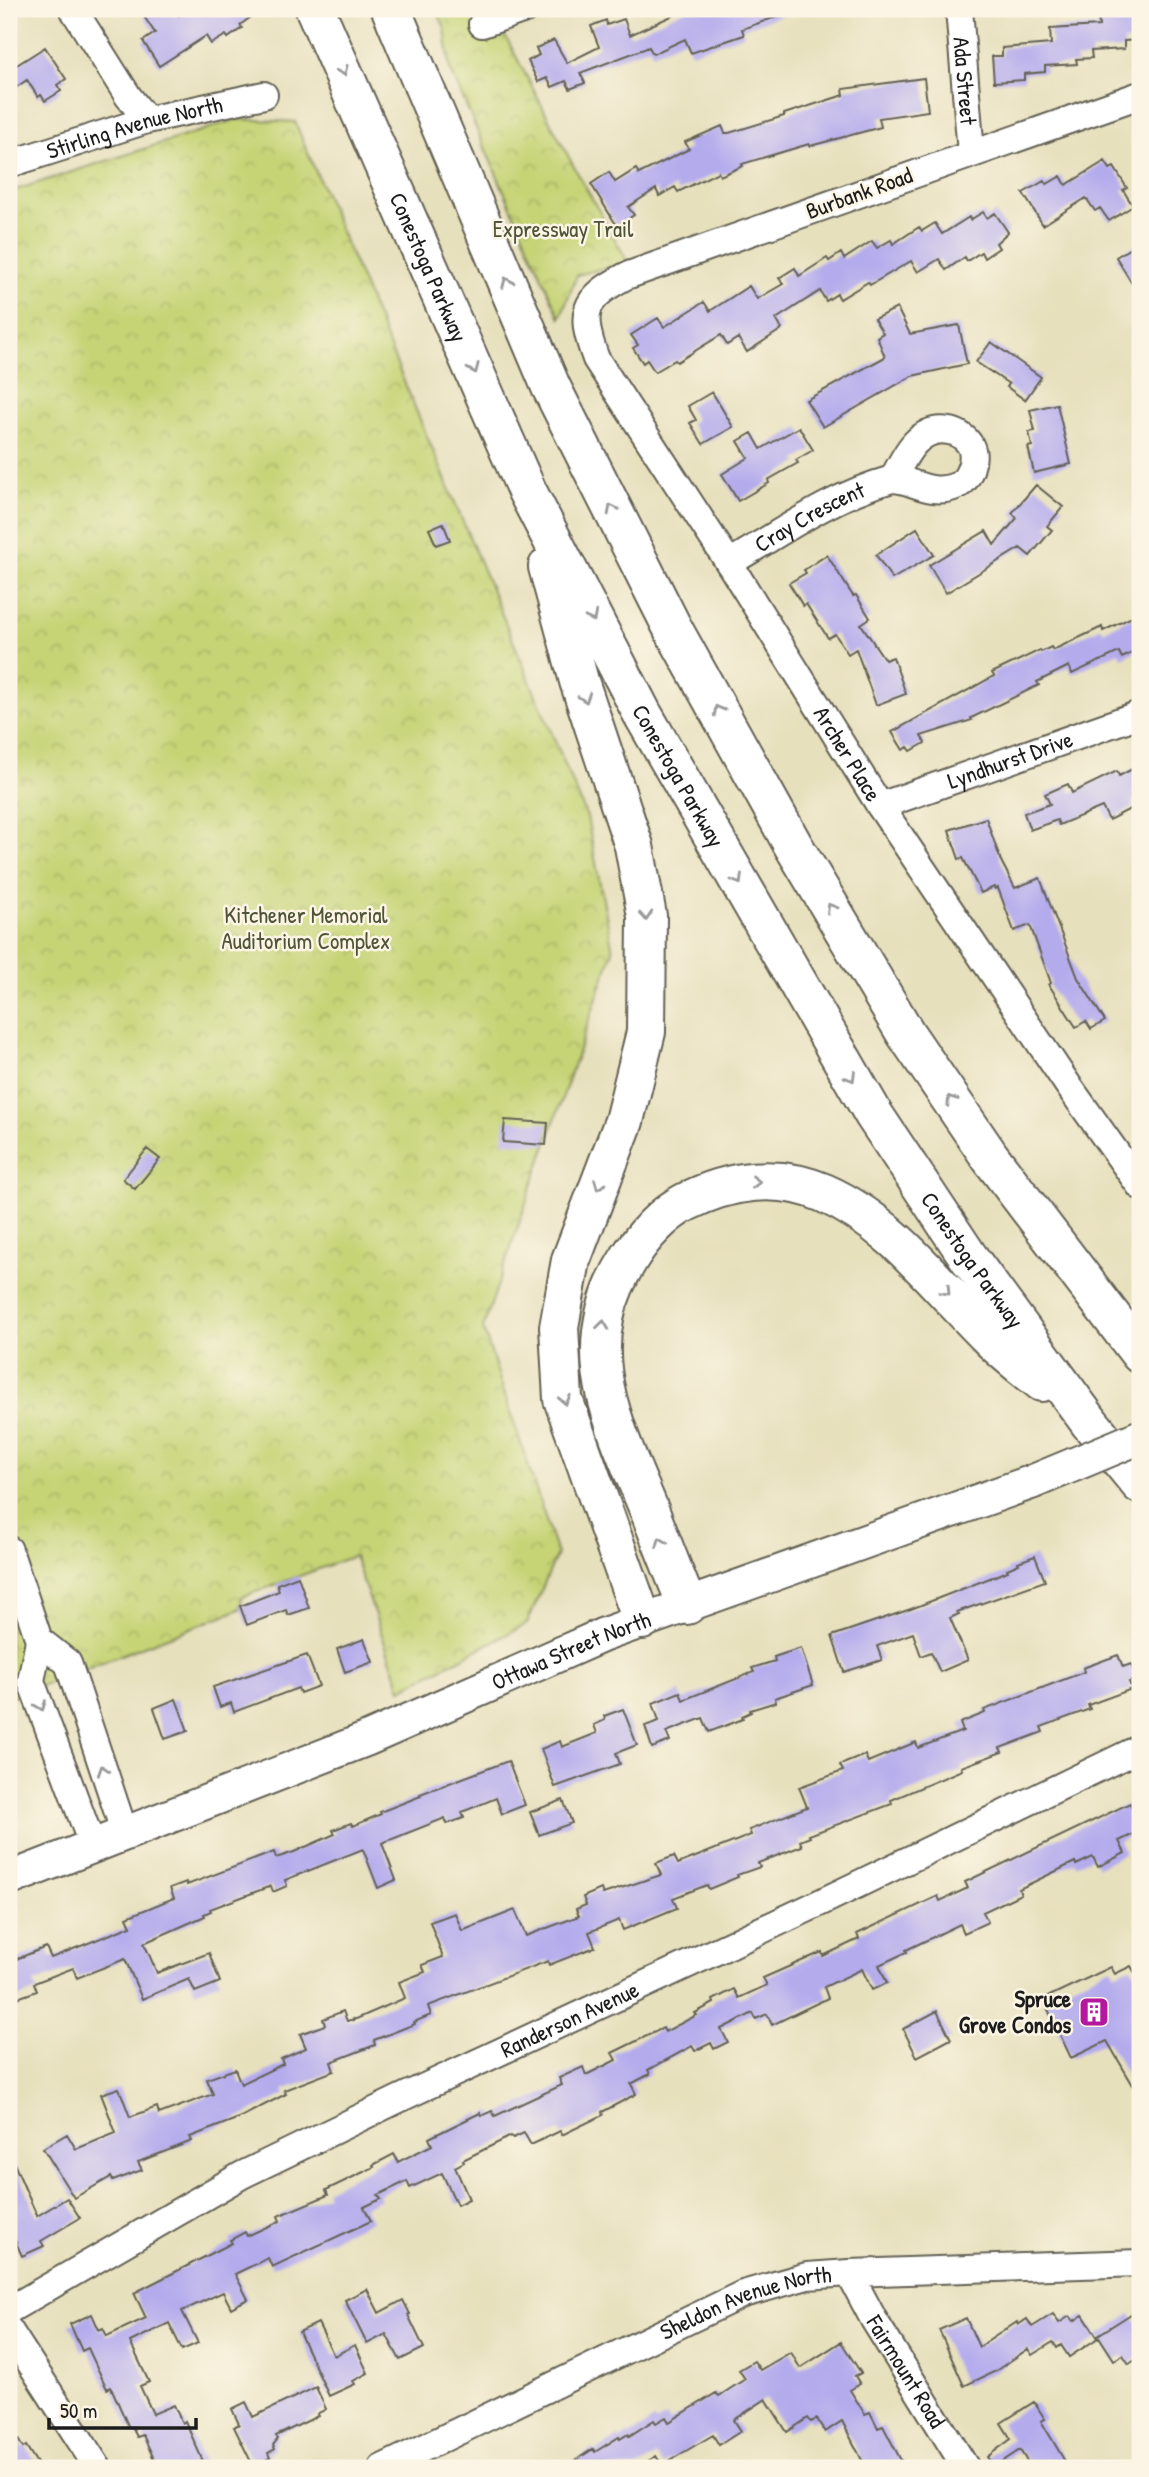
<svg xmlns="http://www.w3.org/2000/svg" width="1149" height="2477" font-family="'Patrick Hand',sans-serif">
<style>
.park{fill:url(#park-crowns);stroke:#717849;stroke-width:2}
.building{fill:#b4abed}
.lines{fill:none;stroke-linecap:round;stroke-linejoin:round}
.minor-casing{stroke:#636154;stroke-width:30}
.major-casing{stroke:#636154;stroke-width:37}
.highway-casing{stroke:#636154;stroke-width:42}
.minor{stroke:#fff;stroke-width:26}
.major{stroke:#fff;stroke-width:33}
.highway{stroke:#fff;stroke-width:38}
.major-bridge-casing{stroke:#636154;stroke-width:37;stroke-linecap:butt}
.major-bridge{stroke:#fff;stroke-width:33}
.oneway{stroke:#999}
.labels{text-anchor:middle;stroke-width:5;stroke-linejoin:round;paint-order:stroke}
.street-label{font-size:23px;fill:#1c1c1c;stroke:#fcf5e5}
.park-label{font-size:23px;fill:#4f5337;stroke:#fcf5e5}
.poi-label{font-size:23px;font-weight:bold;fill:#1c1c1c;stroke:#fcf5e5;text-anchor:end}
</style>
<defs>
<pattern id="park-crowns" width="20" height="18" patternUnits="userSpaceOnUse" patternTransform="scale(1.75)"><rect width="20" height="18" fill="#c6d476"/><path d="M2 6a3 3 0 1 1 6 0M12 15a3 3 0 1 1 6 0" fill="none" stroke="#aab566"/></pattern>
</defs>
<rect width="100%" height="100%" fill="#fcf5e5"/>
<filter id="ink" filterUnits="userSpaceOnUse"><feTurbulence type="fractalNoise" baseFrequency=".0143" numOctaves="2"/><feDisplacementMap in="SourceGraphic" scale="14" xChannelSelector="R" yChannelSelector="G"/><feConvolveMatrix kernelMatrix="1 2 1 2 8 2 1 2 1" color-interpolation-filters="sRGB"/></filter>
<filter id="wash" filterUnits="userSpaceOnUse"><feTurbulence type="fractalNoise" baseFrequency=".00686" numOctaves="4" result="noise"/><feDisplacementMap in="SourceGraphic" scale="28" xChannelSelector="R" yChannelSelector="G"/><feGaussianBlur stdDeviation="1.57" result="paint"/><feColorMatrix in="noise" values="0 0 0 0 0 0 0 0 0 0 0 0 0 0 0 0 0 1.4 0 .05"/><feComposite in="paint" operator="in"/></filter>
<g filter="url(#wash)">
<rect width="100%" height="100%" fill="#e7e0bd"/>
<path class="park" d="M436 9H486L508 41 573 165 628 262 577 275 560 318 450 69 445 28Z
M238 119 295 122 587 817 613 951 483 1328 557 1554 527 1624 401 1689 354 1556 242 1597 240 1609 9 1698V192Z
M1140 1743V1796L1118 1753Z"/>
<g id="blocks">
<path class="building" d="M139 9H176L179 15 189 9H262L240 25 242 28 228 38 226 35 211 44 206 36 159 66 143 41 155 33Z
M687 9H793V11L742 29 744 35 691 53 685 39 653 54 649 47 580 73 585 83 570 89 566 81 552 87 547 78 538 82 528 61 539 55 536 48 554 40 567 63 599 47 591 26 606 20 607 25 624 19 630 35Z
M1139 11 1140 40 1124 41V49L1091 51 1092 58 1076 59 1077 64 1045 66V72L1024 74V80L994 82 992 56H1002V48L1051 44 1050 29 1099 26 1098 13Z
M45 47 66 79 57 85 61 91 45 101 41 95 38 97 27 80 9 92V70Z
M924 78 928 111 879 118 881 127 810 146 809 144 742 164 743 166 720 176 718 172 678 192 675 187 659 196 656 189 628 207 634 215 617 226 591 184 609 172 615 182 636 169 639 174 689 149 685 142 722 126 725 133H729L784 116V114L844 95 843 89Z
M1105 161 1110 169 1114 167 1127 188 1123 190 1133 206 1109 221 1100 208 1095 211 1086 198 1043 225 1023 193 1044 181 1047 184 1061 176 1066 185Z
M983 212 987 218 995 213 1008 232 996 243 999 248 984 258 981 252 967 261 965 257 946 270 939 259 918 272 911 261 870 285 868 282 840 299 837 294 826 301 820 291 776 319 782 329 747 352 738 338 727 345 721 335 677 362 675 360 655 372 647 360 643 363 633 348 638 345 631 335 658 318 664 327 704 302 710 311 749 286 757 299 783 284 779 278 795 268 799 276 827 258 829 261 841 253 844 259 872 241 877 248 891 240 893 244 919 227 922 231 935 223 942 234 969 217 970 220Z
M1140 242V297L1116 257Z
M897 308 910 334 959 325 967 364 912 376 823 427 806 400 885 357 877 337 883 333 874 319Z
M991 342 1041 377 1025 400 1007 387 1009 384 976 362Z
M712 392 733 427 703 444 690 423 696 420 688 406Z
M1057 404 1071 464 1034 473 1028 447 1032 446 1029 432 1035 431 1030 410Z
M799 427 813 450 796 460 798 463 768 480 769 483 738 501 722 474 748 458 738 441 752 433 761 449Z
M1036 485 1063 507 1047 526 1052 530 1030 556 1020 548 946 593 929 565 986 531 994 545 1017 518 1012 513Z
M443 523 450 540 436 545 429 529Z
M917 528 934 555 892 579 876 555Z
M827 555 853 596 856 595 870 618 861 624 885 660 893 657 906 694 876 705 856 649 848 654 835 634 828 638 806 604 803 606 789 583 806 573 804 570Z
M1140 613V649L1122 658 1119 652 1072 674 1069 666 1037 682 1039 685 971 718 972 720 921 736 925 743 911 751 908 747 903 750 892 732 994 676 992 673 1040 650 1041 652 1051 647 1053 650 1102 627 1103 631Z
M1140 765V798L1132 802 1134 807 1109 820 1102 807 1059 825 1057 820 1030 830 1024 813 1050 804 1045 794 1068 784 1072 793 1117 771 1119 776Z
M986 818 1001 861 1015 888 1040 878 1078 978 1105 1021 1091 1029 1086 1021 1076 1027 1049 985 1051 983 1030 925 1014 931 998 888 995 889 994 887 981 893 963 858 959 859 949 830Z
M505 1120 548 1123 546 1145 503 1142Z
M147 1149 160 1159 135 1189 123 1179Z
M1035 1556 1045 1581 957 1612 959 1614 950 1618 968 1660 940 1672 931 1652 921 1656 913 1633 877 1646 882 1660 844 1672 832 1636 911 1609 1008 1571 1007 1569 1019 1564 1018 1562Z
M298 1576 309 1608 288 1615 286 1610 247 1625 240 1606 279 1591 277 1584Z
M364 1639 373 1662 345 1672 337 1649Z
M801 1648 813 1685 775 1698 776 1702 750 1710 751 1712 742 1716 743 1719 709 1732 703 1718 666 1732 670 1741 652 1748 645 1726 659 1721 653 1703 680 1692 683 1700 754 1672 752 1668 775 1661 774 1657Z
M307 1655 319 1686 300 1693 298 1688 234 1712 231 1703 220 1707 213 1687Z
M1118 1655 1123 1667 1131 1664 1137 1679 1129 1682 1132 1689 1088 1705 1090 1709 1041 1727 1043 1732 1000 1748 1002 1752 961 1767 962 1770 891 1800 892 1804 809 1835 810 1837 800 1841 802 1846 758 1863 760 1867 737 1875 738 1877 709 1889 707 1885 673 1898 677 1908 623 1930 619 1920 589 1932 595 1947 549 1965 548 1961 428 2006 431 2015 414 2022 415 2024 374 2040 375 2045 331 2062 334 2071 284 2090 286 2094 239 2118 190 2137 192 2141 138 2162 142 2170 113 2181 111 2177 74 2198 43 2148 67 2134 76 2149 116 2133 101 2094 119 2088 130 2117 157 2107 159 2114 213 2094 207 2079 235 2069 241 2084 283 2064 281 2059 306 2048 300 2034 325 2025 323 2019 343 2011 347 2021 354 2019V2020L405 1998 399 1982 425 1972 422 1965 443 1957 430 1922 455 1913 462 1931 515 1910 526 1936 579 1916 576 1909 586 1905 583 1897 601 1889 603 1894 661 1875 656 1863 674 1856 678 1864 751 1835 749 1830 807 1807 799 1787 843 1771 840 1765 865 1755 868 1762 916 1742 918 1748 963 1731 960 1723 985 1713 984 1710 1084 1672 1083 1668Z
M176 1699 188 1731 165 1739 154 1708Z
M623 1709 637 1745 616 1753 620 1764 555 1787 541 1749 560 1741 562 1747 597 1733 594 1725 605 1720 604 1716Z
M508 1761 525 1805 502 1814 496 1798 462 1812 464 1818 447 1824 445 1818 382 1843 396 1880 378 1888 363 1849 285 1880 287 1886 273 1892 271 1886 210 1909 211 1911 204 1914 205 1916 144 1943 157 1973 209 1953 220 1982 195 1992 189 1979 142 1999 125 1959 77 1978 73 1968 34 1983 37 1991 15 1999 13 1994 9 1996V1962L46 1947 51 1958 131 1926 127 1917 174 1898 170 1888 186 1882 187 1885 274 1852 276 1858 294 1852 335 1834 333 1830 351 1823 353 1826 381 1814 380 1812 421 1796 420 1794Z
M563 1800 572 1823 539 1835 530 1812Z
M1130 1803 1140 1825V1831L1119 1841 1125 1853 1098 1867 1093 1857 1076 1865 1075 1862 1019 1889 1021 1894 983 1912 988 1922 964 1933 960 1924 906 1950 907 1952 879 1965 887 1983 872 1990 862 1969 824 1987 828 1998 772 2025 767 2014 756 2019 753 2013 721 2029 728 2042 714 2049 711 2043 695 2051 692 2046 648 2070 650 2074 631 2084 636 2094 602 2112 603 2115 562 2135 560 2131 531 2145 524 2133 513 2138 511 2136 463 2160 464 2162 455 2167 469 2199 457 2205 442 2173 410 2188 407 2181 378 2195 381 2199 364 2207 371 2221 272 2267 268 2258 235 2274 248 2299 231 2308 223 2292 182 2311 198 2343 182 2350 169 2323 130 2342 149 2382 140 2386 153 2414 174 2405 182 2423 185 2421 206 2468H158L143 2435 137 2437 132 2427 129 2428 111 2387 107 2389 88 2348 82 2351 70 2324 92 2314 99 2330 103 2328 107 2336 146 2318 134 2293 232 2243 230 2240 245 2232 247 2236 280 2221 278 2216 328 2195 326 2190 374 2167 373 2165 394 2154 398 2162 432 2145 429 2138 480 2113 481 2116 492 2111 495 2116 562 2085 559 2078 583 2067 586 2075 616 2060 612 2053 663 2028 665 2032 697 2015 695 2013 714 2003 713 2000 734 1989 739 1998 767 1985 763 1978 822 1952 823 1956 859 1939 857 1934 938 1896 940 1901 968 1888 965 1882Z
M1131 1966 1140 1982V2097L1107 2041 1071 2058 1043 1999 1111 1967 1115 1974Z
M937 2011 951 2039 917 2057 903 2029Z
M9 2152 37 2216 67 2198 80 2218 41 2241 44 2246 22 2256 9 2227Z
M367 2289 379 2313 403 2300 410 2314 408 2315 424 2348 400 2360 386 2334 367 2344 345 2300Z
M1053 2314 1059 2323 1070 2316 1074 2321 1083 2315 1098 2338 1069 2357 1061 2345 1057 2348 1053 2342 1032 2355 1028 2349 994 2372 964 2386 939 2330 966 2318 979 2347 1017 2322 1018 2325 1027 2319 1032 2327Z
M1131 2314 1140 2327V2357L1129 2364 1123 2355 1114 2360 1098 2335Z
M318 2323 334 2356 355 2345 368 2373 353 2381 355 2384 329 2396 299 2332Z
M841 2342 861 2373 855 2376 860 2384 850 2390 865 2414 870 2412 878 2428 883 2426 905 2468H866L842 2421 825 2432 817 2419 811 2422 808 2418 787 2432 766 2399 734 2420 741 2431 719 2445 713 2435 662 2465 656 2456 637 2468H564L593 2449 595 2452 619 2437 620 2439 628 2434 629 2436 654 2420 656 2423 666 2417 669 2422 716 2393 719 2396 745 2379 739 2370 754 2361 760 2370 791 2352 800 2368Z
M316 2387 326 2409 317 2414 318 2416 276 2436 278 2439 273 2445 275 2449 268 2453 270 2458 253 2466 234 2427 239 2424 232 2409 246 2402 253 2417Z
M1034 2402 1045 2419 1041 2421 1069 2468H1031L1020 2450 994 2467 987 2457 1011 2439 1001 2423Z
M9 2424 23 2448 26 2446 40 2468H9Z"/>
</g>
</g>
<g filter="url(#ink)">
<use href="#blocks" fill-opacity="0" stroke="#636154" stroke-width="2"/>
<g class="lines">
<g class="minor-casing">
<g id="minor">
<path d="M73 9 128 96 147 120"/>
<path id="s1" d="M959 9 971 153"/>
<path d="M482 24 525 9"/>
<path id="s2" d="M1140 95 626 276C582 299 579 313 596 359L729 563 880 806 1068 1085 1140 1186"/>
<path id="s3" d="M9 164 147 120 264 95"/>
<path id="s4" d="M729 563C781 533 831 496 889 480 907 475 928 498 956 486 969 481 977 458 970 445 965 437 957 432 949 431 918 425 904 457 893 479"/>
<path id="s5" d="M880 806 1140 714"/>
<path d="M9 1550 39 1640 31 1681 93 1847"/>
<path d="M39 1640 68 1663 125 1834"/>
<path id="s6" d="M849 2273 874 2320 966 2468"/>
<path id="s7" d="M9 2310 242 2175 401 2098 811 1907 1140 1748"/>
<path d="M9 2330 98 2468"/>
<path id="s8" d="M382 2468 743 2294 807 2276 849 2273 1140 2263"/>
</g>
</g>
<g class="major-casing">
<g id="major">
<path id="s9" d="M9 1879 367 1739 603 1635 1032 1482"/>
</g>
</g>
<g class="highway-casing">
<g id="highway">
<path id="s10" d="M315 9 527 491 642 713 874 1115 969 1258 1090 1423 1140 1484"/>
<path d="M391 9 551 387 673 629 793 845 906 1034 990 1157 1140 1354"/>
<path d="M548 567 579 681 634 846 647 916 646 1032 624 1121 571 1260 559 1327 563 1399 642 1620"/>
<path d="M687 1605C674 1574 662 1543 650 1512 614 1424 571 1347 630 1257 643 1236 664 1213 686 1202 729 1180 778 1173 824 1193 892 1223 935 1283 986 1334 1003 1352 1023 1367 1042 1382"/>
</g>
</g>
<use href="#minor" class="minor"/>
<use href="#major" class="major"/>
<use href="#highway" class="highway"/>
<g class="major-bridge-casing">
<path id="major-bridge" d="M1032 1482 1140 1437"/>
</g>
<use href="#major-bridge" class="major-bridge"/>
</g>
<defs><path id="oneway-chevron" d="M-2-3.5L2.5 0L-2 3.5" fill="none" stroke-width="1.6" stroke-linecap="round" stroke-linejoin="round" transform="scale(1.75)"/></defs>
<g class="oneway">
<use href="#oneway-chevron" transform="translate(343 71) rotate(66)"/>
<use href="#oneway-chevron" transform="translate(507 282) rotate(-113)"/>
<use href="#oneway-chevron" transform="translate(474 369) rotate(66)"/>
<use href="#oneway-chevron" transform="translate(612 509) rotate(-117)"/>
<use href="#oneway-chevron" transform="translate(592 617) rotate(63)"/>
<use href="#oneway-chevron" transform="translate(585 698) rotate(72)"/>
<use href="#oneway-chevron" transform="translate(718 710) rotate(-119)"/>
<use href="#oneway-chevron" transform="translate(738 880) rotate(60)"/>
<use href="#oneway-chevron" transform="translate(831 908) rotate(-121)"/>
<use href="#oneway-chevron" transform="translate(646 916) rotate(85)"/>
<use href="#oneway-chevron" transform="translate(851 1077) rotate(60)"/>
<use href="#oneway-chevron" transform="translate(951 1100) rotate(-124)"/>
<use href="#oneway-chevron" transform="translate(756 1182)"/>
<use href="#oneway-chevron" transform="translate(599 1185) rotate(112)"/>
<use href="#oneway-chevron" transform="translate(946 1291) rotate(47)"/>
<use href="#oneway-chevron" transform="translate(603 1325) rotate(-83)"/>
<use href="#oneway-chevron" transform="translate(565 1400) rotate(78)"/>
<use href="#oneway-chevron" transform="translate(661 1542) rotate(-111)"/>
<use href="#oneway-chevron" transform="translate(41 1706) rotate(69)"/>
<use href="#oneway-chevron" transform="translate(103 1770) rotate(-109)"/>
</g>
</g>
<defs>
<g id="building-square" transform="scale(1.575)"><rect x="-9" y="-9" width="18" height="18" rx="4" fill="#b5179e" stroke="#fcf5e5"/><path d="M-4-6H4V6H1V3H-1V6H-4ZM-2.5-4.3h1.7v1.8h-1.7ZM.8-4.3h1.7v1.8H.8ZM-2.5-1h1.7V.8h-1.7ZM.8-1h1.7V.8H.8Z" fill="#fff"/></g>
</defs>
<g fill-rule="evenodd">
<use href="#building-square" x="1094" y="2012"/>
</g>
<g class="labels">
<g class="street-label">
<text dy="8" stroke="none"><textPath href="#s1" startOffset="72">Ada Street</textPath></text>
<text dy="8" stroke="none"><textPath href="#s3" startOffset="131">Stirling Avenue North</textPath></text>
<text transform="translate(859 193) rotate(-20)" y="8">Burbank Road</text>
<text dy="8" stroke="none"><textPath href="#s10" startOffset="282">Conestoga Parkway</textPath></text>
<text dy="8" stroke="none"><textPath href="#s4" startOffset="93">Cray Crescent</textPath></text>
<text dy="8" stroke="none"><textPath href="#s2" startOffset="1116">Archer Place</textPath></text>
<text dy="8" stroke="none"><textPath href="#s5" startOffset="138">Lyndhurst Drive</textPath></text>
<text dy="8" stroke="none"><textPath href="#s10" startOffset="849">Conestoga Parkway</textPath></text>
<text dy="8" stroke="none"><textPath href="#s10" startOffset="1416">Conestoga Parkway</textPath></text>
<text dy="8" stroke="none"><textPath href="#s9" startOffset="607">Ottawa Street North</textPath></text>
<text dy="8" stroke="none"><textPath href="#s7" startOffset="632">Randerson Avenue</textPath></text>
<text dy="8" stroke="none"><textPath href="#s8" startOffset="401">Sheldon Avenue North</textPath></text>
<text dy="8" stroke="none"><textPath href="#s6" startOffset="114">Fairmount Road</textPath></text>
</g>
<g class="park-label">
<text x="563" y="237">Expressway Trail</text>
<text x="306" y="923">Kitchener Memorial<tspan x="306" dy="26">Auditorium Complex</tspan></text>
</g>
<g class="poi-label">
<text x="1071" y="2007">Spruce<tspan x="1071" dy="26">Grove Condos</tspan></text>
</g>
</g>
<rect width="1149" height="2477" fill="none" stroke="#fcf5e5" stroke-width="35"/>
<path d="M49 2418v10h147v-10" fill="none" stroke="#1c1c1c" stroke-width="3.5"/>
<text x="60" y="2418" font-size="21" fill="#1c1c1c" stroke="#fcf5e5" stroke-width="5" paint-order="stroke">50 m</text>
</svg>
